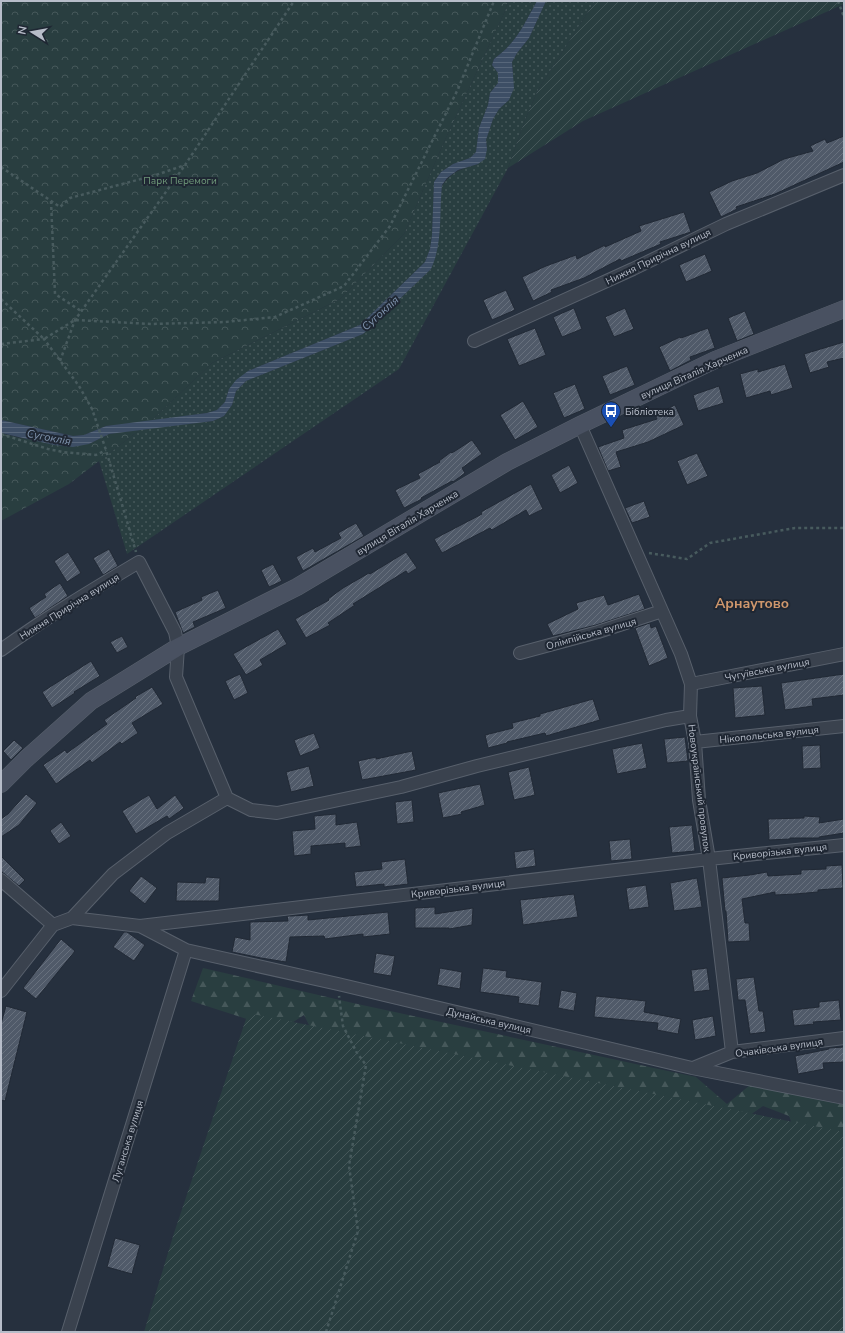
<svg xmlns="http://www.w3.org/2000/svg" width="845" height="1333" font-family="'Nunito Sans',sans-serif">
<style>
.grass{fill:url(#grass-dots)}
.forest{fill:url(#forest-firs)}
.park{fill:url(#park-crowns)}
.garden{fill:url(#garden-furrows)}
.water{fill:url(#water-rules)}
.building{fill:url(#building-hatch);stroke:#212935}
.lines{fill:none;stroke-linecap:round;stroke-linejoin:round}
.street-casing{stroke:#58606c;stroke-width:14}
.secondary-casing{stroke:#58606c;stroke-width:18}
.path{stroke:#485b5e;stroke-width:2.5;stroke-dasharray:3 3;stroke-linecap:butt}
.street{stroke:#3a424e;stroke-width:12}
.secondary{stroke:#495161;stroke-width:17}
.labels{text-anchor:middle;stroke-width:4;stroke-linejoin:round;paint-order:stroke}
.park-label{font-size:10px;fill:#6f9879;stroke:#1f2733}
.street-label{font-size:10px;fill:#b7bdc9;stroke:#1f2733}
.poi-label{font-size:10px;fill:#b7bdc9;stroke:#1f2733;text-anchor:start}
.water-label{font-size:11px;font-style:italic;fill:#8094ae;stroke:#1f2733}
.district-label{font-size:14px;font-weight:bold;fill:#cf976c;stroke:#1f2733}
</style>
<defs>
<pattern id="grass-dots" width="8" height="8" patternUnits="userSpaceOnUse"><rect width="8" height="8" fill="#293e40"/><path d="M2 2h.1M6 6h.1" fill="none" stroke="#46585a" stroke-width="1.8" stroke-linecap="round"/></pattern>
<pattern id="forest-firs" width="22" height="20" patternUnits="userSpaceOnUse"><rect width="22" height="20" fill="#293e40"/><path d="M5 1l3.5 6h-7zM16 11l3.5 6h-7z" fill="#46585a"/></pattern>
<pattern id="park-crowns" width="20" height="18" patternUnits="userSpaceOnUse"><rect width="20" height="18" fill="#293e40"/><path d="M2 6a3 3 0 1 1 6 0M12 15a3 3 0 1 1 6 0" fill="none" stroke="#46585a"/></pattern>
<pattern id="garden-furrows" width="10" height="10" patternUnits="userSpaceOnUse"><rect width="10" height="10" fill="#293e40"/><path d="M-1 1l2-2M0 10L10 0M9 11l2-2" fill="none" stroke="#46585a"/></pattern>
<pattern id="water-rules" width="6" height="5" patternUnits="userSpaceOnUse"><rect width="6" height="5" fill="#3d4e65"/><path d="M0 2.5h6" fill="none" stroke="#57667a"/></pattern>
<pattern id="building-hatch" width="6" height="6" patternUnits="userSpaceOnUse"><rect width="6" height="6" fill="#505a69"/><path d="M-1 1l2-2M0 6l6-6M5 7l2-2" fill="none" stroke="#67707d"/></pattern>
</defs>
<rect width="100%" height="100%" fill="#26303e"/>
<path class="grass" d="M508 1H537C523 26 517 42 494 59L492 65 498 73V83L490 93 488 105 479 128 476 152 470 158 453 164 441 172 434 182 432 235 430 249 425 262 360 325 248 371 229 389 225 402 217 410 207 413 151 421 212 363 340 299 404 234 444 142 505 11Z
M546 1H595L538 90 525 120 508 168 399 369 127 554 99 461 141 429 213 421 224 416 232 405 236 391 246 381 363 334 431 269 442 186C452 171 462 169 478 164L487 149 486 140 493 119 499 109 509 100 513 73 512 62 517 53 529 38Z"/>
<path class="forest" d="M203 968 353 1003 696 1077 727 1104 750 1085 844 1105V1142L795 1132 789 1116 763 1106 743 1120 315 1037 304 1015 281 1030 191 1001Z"/>
<path class="park" d="M1 1H508L505 11 444 142 404 234 340 299 212 363 151 421 106 426 84 435 73 436 1 420Z
M141 429 69 484 1 521V433L20 438 89 444 109 434Z"/>
<path class="garden" d="M595 1H844V4L583 121 508 168 525 120 538 90Z
M248 1013 844 1132V1332H144L174 1233Z"/>
<path class="water" d="M537 1H546L529 38 517 53 512 62 514 88 509 100 499 109 493 119 486 140 487 149 485 159 478 164 458 170 447 178 442 185C439 214 443 243 431 269L363 334 246 381 236 391 232 405 224 416 213 421 109 434 89 444 73 447 54 445 1 433V420L73 436 84 435 106 426 207 413 217 410 225 402 229 389 236 380 248 371 360 325 425 262 430 249 432 235 434 182 441 172 453 164 470 158 476 152 479 128 488 105 490 93 498 83V73L492 65 494 59C517 42 523 26 537 1Z"/>
<path class="building" d="M844 136V162L775 194 736 207 737 209 721 217 709 192 732 181 757 173 784 159 813 151 810 146 825 139 827 143Z
M684 212 691 232 660 242 661 244 621 261 620 259 584 278 551 290 552 292 533 301 522 277 546 266 576 255 577 259 605 245V247L641 231 639 226Z
M705 254 712 271 686 282 679 265Z
M506 290 515 310 492 320 483 300Z
M574 308 582 329 562 337 553 317Z
M625 308 634 329 614 337 605 317Z
M745 311 754 334 737 341 728 318Z
M535 328 546 355 519 366 507 339Z
M708 328 715 348 690 357 691 360 670 371 659 347 680 337 681 338Z
M844 342V358L827 362 829 367 810 373 804 354Z
M785 364 793 388 771 395 770 391 746 398 740 374 758 369V372Z
M627 366 635 385 610 395 602 376Z
M575 384 585 409 564 418 553 393Z
M719 386 724 403 698 411 693 395Z
M523 401 538 427 515 440 500 415Z
M675 405 684 425 648 442 616 452 621 467 608 471 598 447 624 438 622 430 657 419 655 415Z
M472 440 482 454 462 468 465 473 453 482 452 481 421 498 422 499 404 508 395 490 420 478 418 474 440 462 439 461 451 452 452 453Z
M697 453 708 476 687 485 677 461Z
M569 465 578 483 560 493 551 475Z
M531 484 543 509 529 516 526 510 492 530 490 528 442 553 434 539 482 514 481 512Z
M644 501 650 517 632 523 625 508Z
M356 523 364 536 303 571 296 557 313 548 315 552 341 538 338 533Z
M109 549 118 566 103 575 93 558Z
M68 552 81 573 67 582 54 561Z
M406 552 417 568 408 574 406 571 353 604 355 605 328 623 330 625 306 638 295 619 329 600 328 599 343 588 369 573 370 574Z
M273 564 282 581 269 587 261 570Z
M60 583 68 596 35 618 29 608 46 597 44 594Z
M218 590 226 608 193 622 195 627 183 633 175 612 202 600 201 597Z
M639 594 645 609 596 625 553 636 547 624 578 609 576 603 604 595 608 605Z
M650 623 651 628 656 626 668 658 649 666 635 628Z
M278 629 287 644 260 660 263 665 246 675 233 654Z
M122 636 128 647 117 653 110 642Z
M91 661 100 676 74 692 75 693 52 708 42 692Z
M240 674 248 693 234 700 225 681Z
M844 674V695L812 699 813 706 785 710 781 683Z
M762 686 765 715 735 718 733 688Z
M152 687 163 704 132 723 138 733 122 744 120 742 92 763 90 760 56 784 43 765 65 750 67 753 107 724 104 720 136 698 135 697Z
M593 699 600 720 546 736 545 733 507 742V743L488 748 485 735 513 728 512 723 540 716V714Z
M314 733 320 748 300 756 294 740Z
M685 737 688 761 667 763 664 739Z
M14 740 23 748 11 760 3 751Z
M642 743 647 768 617 774 612 749Z
M820 745 821 768 803 769 802 746Z
M412 751 416 770 362 780 358 761 376 757V759Z
M309 766 314 786 291 792 286 772Z
M529 767 535 795 514 800 508 772Z
M480 784 485 805 461 812 462 814 443 818 438 793Z
M26 794 37 803 19 825 1 837V819L8 814Z
M149 795 157 809 175 795 184 808 169 819 167 816 136 834 122 811Z
M412 800 414 822 397 824 395 802Z
M336 814V825L357 822 361 846 345 848V843L311 846V854L294 856 292 831 315 829 314 816Z
M804 816 820 817 819 823 844 819V833L819 837V838H790V839L769 840 768 819 804 818Z
M61 822 71 836 59 844 50 831Z
M692 825 695 851 672 853 669 827Z
M630 839 632 859 611 861 609 841Z
M534 849 536 866 516 869 514 852Z
M1 856 25 880 19 886 1 871Z
M405 859 408 884 384 887V884L356 887 354 872 382 869 381 862Z
M842 865 843 888 818 890V892L795 894 775 895V892L742 899 745 923H749L750 941 728 942 726 911H725L722 878 750 875 767 872 768 876 801 874V870L826 869V866Z
M141 876 157 888 145 904 129 891Z
M206 877 220 878 219 901H176L177 882 205 883Z
M697 878 702 907 674 911 670 883Z
M646 885 649 907 629 910 626 888Z
M574 894 578 917 523 925 520 900Z
M435 907V914L473 908 472 925 449 929V928H415V908Z
M388 912 390 934 363 937V934L325 939 324 936 290 937 286 962 261 958 232 952 235 937 250 940V922L288 921 287 916H291L308 915V920Z
M124 932H127L145 945 134 961 113 947Z
M61 939 75 951 36 999 23 988Z
M376 953 395 956 391 976 373 973Z
M440 968 462 972 460 989 437 985Z
M483 968 507 971 506 977 542 982 539 1006 518 1003 519 997 480 992Z
M707 968 710 990 694 992 691 970Z
M754 977 759 1011H763L766 1032 750 1034 745 1000H738L736 979Z
M561 990 577 993 574 1011 558 1008Z
M596 996 646 1001 644 1012 681 1019 678 1034 657 1030 658 1023 594 1017Z
M839 1000 841 1020 813 1022 814 1024 794 1026 792 1010 819 1007V1002Z
M6 1006 27 1012 5 1101 1 1100V1024Z
M713 1016 716 1036 695 1040 692 1020Z
M844 1047V1062L823 1063 824 1069 798 1074 795 1056 829 1049V1048Z
M115 1238 140 1245 132 1274 107 1267Z"/>
<g class="lines">
<g class="street-casing">
<path id="street" d="M474 341 633 269 726 224 844 175
M580 425 681 654 691 684 690 716 695 742 699 800 709 859 732 1052
M1 650C45 618 92 590 139 562L175 632 178 647 176 677 227 798
M520 653 598 632 662 611
M691 684 844 654
M695 742 844 726
M227 798 251 810 277 813 401 787 477 766 666 720 690 716
M1 880 53 925
M72 918 140 926 709 859 844 845
M140 926 186 950 338 984 692 1068 844 1098
M1 991 53 925 72 918 113 874 167 833 227 798
M693 1068 732 1052 844 1038
M68 1332 186 950"/>
</g>
<g class="secondary-casing">
<path id="secondary" d="M1 784 26 759 91 701 178 647 297 587 507 462 580 425 715 360 844 309"/>
</g>
<path class="path" d="M838 1 844 17
M1 167 60 207 70 198 156 175 185 165 294 1
M51 201 55 294 81 311
M1 299 44 339 75 320 152 324 225 322 275 317 344 286 390 226 458 89 494 1
M1 344 44 339 79 386 92 409 106 450 136 552
M60 361 75 320 185 165
M1 434 48 449 63 452 96 455 106 450
M649 553 687 559 710 543 795 528H844
M326 1332 358 1231 349 1166 366 1065 357 1053 343 1026 339 996"/>
<use href="#street" class="street"/>
<use href="#secondary" class="secondary"/>
</g>
<defs>
<g id="bus-pin" transform="scale(1)"><path d="M0 17L-7.5 6A9.5 9.5 0 1 1 7.5 6Z" fill="#1a4fb4" stroke="#1f2733"/><path d="M-5-6H5V4H4V6H2V4H-2V6H-4V4H-5ZM-3.5-4V0h7V-4ZM-3.5 1.2v1.5H-2V1.2ZM2 1.2v1.5H3.5V1.2Z" fill="#fff"/></g>
</defs>
<g fill-rule="evenodd">
<use href="#bus-pin" x="611" y="411"/>
</g>
<g class="labels">
<g class="park-label">
<text x="180" y="184">Парк Перемоги</text>
</g>
<g class="street-label">
<text transform="translate(658 256) rotate(-26)" y="4">Нижня Прирічна вулиця</text>
<text transform="translate(694 372) rotate(-24)" y="4">вулиця Віталія Харченка</text>
<text transform="translate(407 522) rotate(-31)" y="4">вулиця Віталія Харченка</text>
<text transform="translate(69 606) rotate(-32)" y="4">Нижня Прирічна вулиця</text>
<text transform="translate(591 633) rotate(-16)" y="4">Олімпійська вулиця</text>
<text transform="translate(767 669) rotate(-11)" y="4">Чугуївська вулиця</text>
<text transform="translate(769 734) rotate(-6)" y="4">Нікопольська вулиця</text>
<text transform="translate(700 788) rotate(83)" y="4">Новоукраїнський провулок</text>
<text transform="translate(780 851) rotate(-6)" y="4">Криворізька вулиця</text>
<text transform="translate(458 888) rotate(-7)" y="4">Криворізька вулиця</text>
<text transform="translate(489 1020) rotate(13)" y="4">Дунайська вулиця</text>
<text transform="translate(779 1047) rotate(-8)" y="4">Очаківська вулиця</text>
<text transform="translate(127 1141) rotate(-73)" y="4">Луганська вулиця</text>
</g>
<g class="poi-label">
<text x="625" y="415">Бібліотека</text>
</g>
<g class="water-label">
<text transform="translate(380 313) rotate(-42)" y="4">Сугоклія</text>
<text transform="translate(49 437) rotate(11)" y="4">Сугоклія</text>
</g>
<g class="district-label">
<text x="752" y="608">Арнаутово</text>
</g>
</g>
<rect width="845" height="1333" fill="none" stroke="#b7bdc9" stroke-width="4"/>
<g transform="translate(32 32) rotate(281)" stroke="#1f2733" stroke-width="3" paint-order="stroke">
<path d="M0-3L7 15L0 10L-7 15Z" fill="#b7bdc9"/>
<text y="-6" font-size="11" font-weight="bold" text-anchor="middle" fill="#b7bdc9">N</text>
</g>
</svg>
